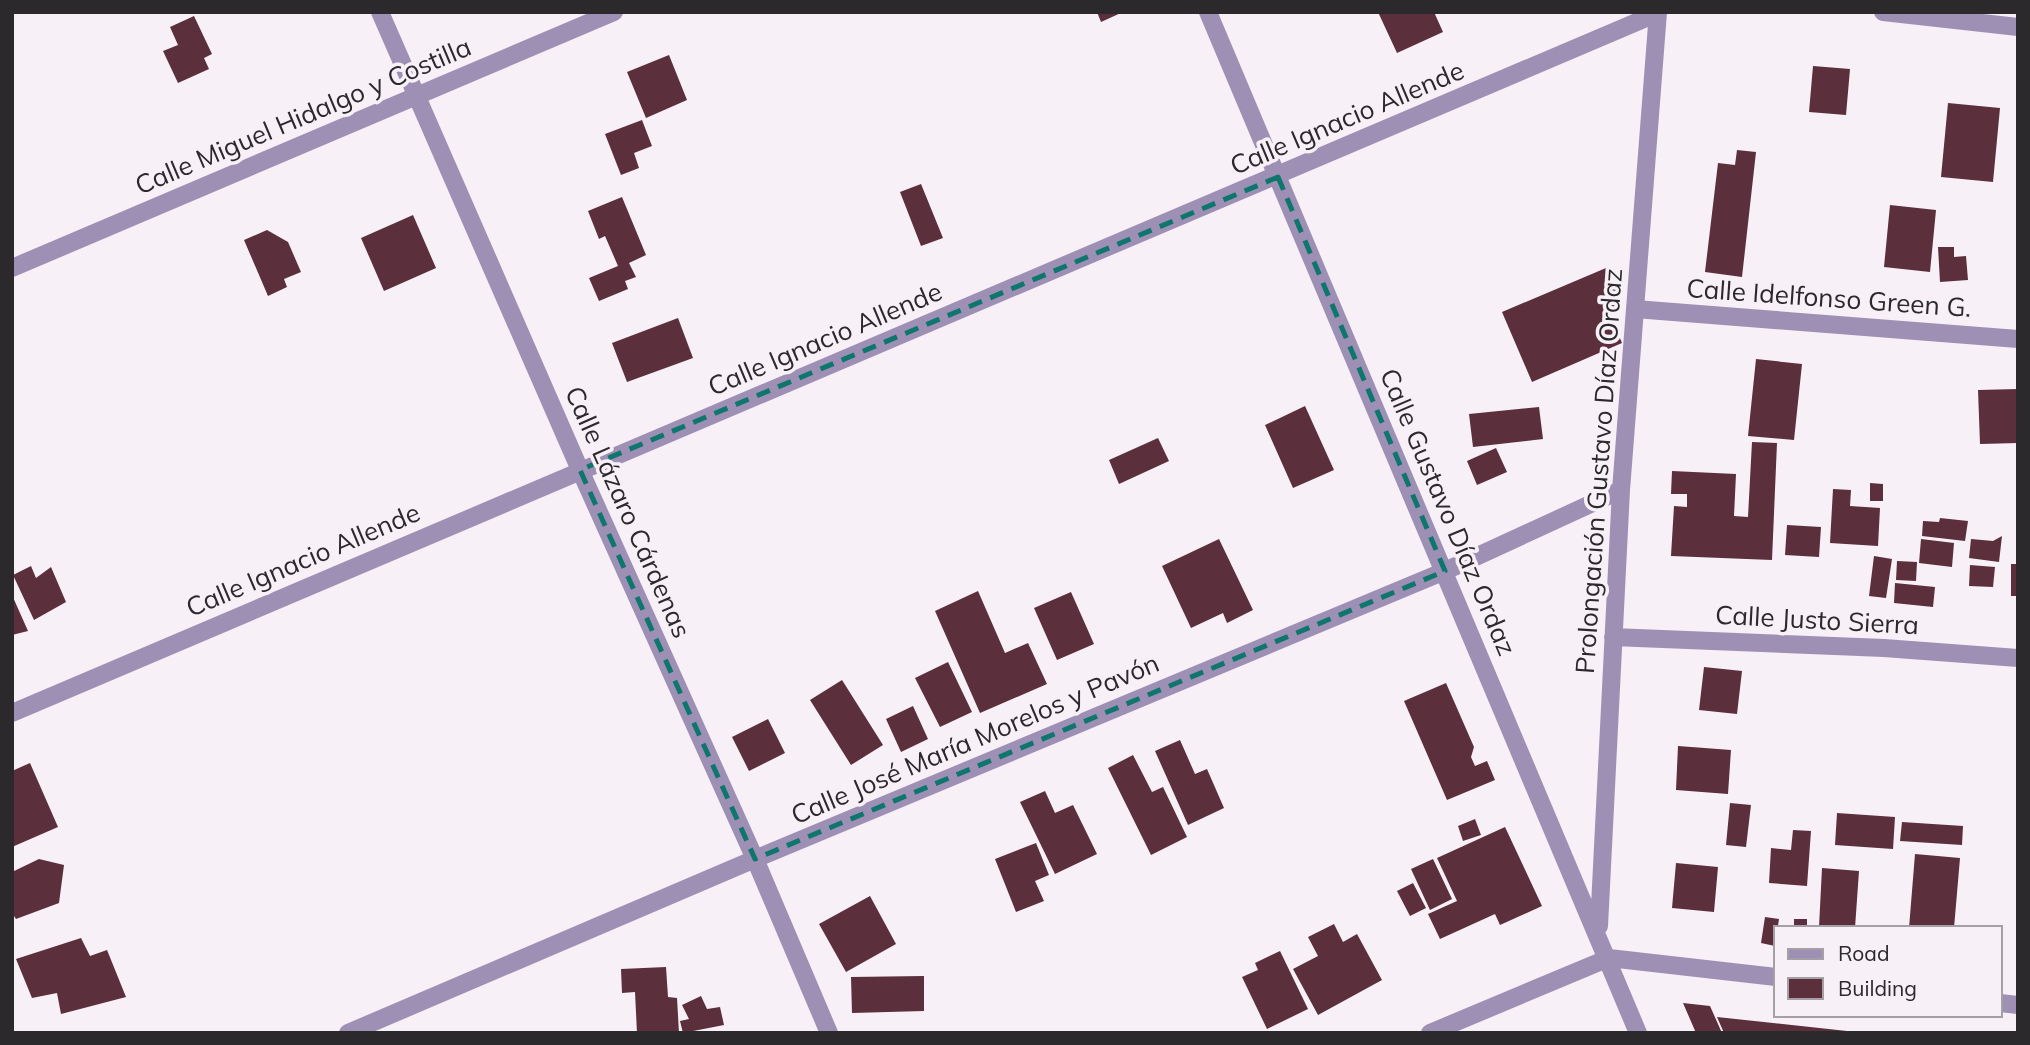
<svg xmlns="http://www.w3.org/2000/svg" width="2030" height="1045" font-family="Mulish,sans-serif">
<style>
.building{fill:#5b2f3b}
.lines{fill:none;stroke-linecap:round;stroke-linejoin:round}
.street{stroke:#9e90b5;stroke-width:18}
.marked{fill:none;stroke:#0f766e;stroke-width:5;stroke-dasharray:14 9;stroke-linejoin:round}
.labels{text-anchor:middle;stroke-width:7;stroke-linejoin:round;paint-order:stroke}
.street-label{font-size:26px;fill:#2b292b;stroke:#f7f0f6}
</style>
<rect width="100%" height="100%" fill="#f7f0f6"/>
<path class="building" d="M1097 12H1123L1101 22Z
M1378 12H1434L1443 32 1397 53Z
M194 16 212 54 204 58 209 69 178 83 163 51 178 45 170 27Z
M669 55 687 100 646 118 627 72Z
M1813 66 1850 69 1846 115 1809 112Z
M1948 103 2000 108 1993 182 1941 177Z
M642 120 652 146 634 153 639 168 621 175 605 134Z
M1737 150 1756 152 1742 277 1705 272 1718 163 1735 165Z
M921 184 943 238 921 246 900 192Z
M622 197 646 255 629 263 636 277 625 281 628 289 599 301 589 278 618 266 605 236 599 239 588 211Z
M1890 205 1936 210 1930 272 1884 267Z
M413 215 436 268 384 291 361 238Z
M267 230 288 242 301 272 284 279 287 287 268 296 244 240Z
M1938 247H1954V257L1966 256 1968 280 1940 282Z
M1606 268 1623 306 1609 312 1622 343 1532 382 1502 312Z
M678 318 693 358 627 382 612 343Z
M1756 359 1802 364 1794 440 1748 436Z
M2018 389V443L1980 444 1978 390Z
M1305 406 1334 470 1293 488 1265 425Z
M1539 407 1543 439 1473 447 1469 414Z
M1158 438 1169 461 1119 484 1109 460Z
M1752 442 1777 443 1772 560 1671 556 1674 506 1687 507V494H1671L1672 471 1736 474 1734 516 1748 517Z
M1496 448 1507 472 1477 485 1467 461Z
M1870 483 1883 484V501H1870Z
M1833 489 1851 490 1850 506 1880 508 1878 546 1830 543Z
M1940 518 1968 521 1965 541 1922 536 1923 521 1939 522Z
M1787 525 1821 527 1819 557 1785 555Z
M2002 536 1999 562 1969 558 1971 539 1993 541Z
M1219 539 1253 610 1227 623 1223 613 1191 628 1162 566Z
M1921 539 1954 543 1952 567 1919 563Z
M1874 556 1892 559 1886 598 1869 596Z
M1897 561 1917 562 1916 581 1896 580Z
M2011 564H2018V596H2011Z
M1970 565 1995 567 1993 587 1969 586Z
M31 566 36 578 51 567 66 602 34 620 13 575Z
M1895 583 1935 587 1933 607 1894 603Z
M978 591 1005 653 1028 643 1047 684 980 713 935 611Z
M1071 592 1094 644 1057 660 1034 608Z
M12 595 28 631 12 635Z
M948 662 972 712 940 727 915 678Z
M1704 667 1742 671 1737 714 1699 710Z
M842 680 883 745 851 765 810 700Z
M1446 683 1474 747 1471 757 1475 766 1487 761 1495 780 1447 800 1404 701Z
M913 706 928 739 901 752 886 719Z
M768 719 785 753 749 771 732 737Z
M1180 740 1195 774 1207 769 1224 808 1188 825 1155 751Z
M1678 746 1731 750 1728 794 1676 790Z
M1133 755 1152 792 1163 787 1187 837 1151 855 1108 768Z
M30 763 58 827 12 847V771Z
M1045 791 1055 813 1073 805 1097 854 1055 874 1020 802Z
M1730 803 1751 805 1746 847 1726 845Z
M1837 813 1895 817 1893 849 1835 845Z
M1475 819 1481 835 1463 841 1458 826Z
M1902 822 1963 826 1962 845 1900 841Z
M1505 827 1542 906 1500 925 1495 914 1440 939 1428 914 1457 901 1437 858Z
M1793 830 1811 831 1807 886 1769 883 1771 848 1791 850Z
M1036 843 1049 875 1035 881 1044 901 1016 912 995 859Z
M1915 854 1960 858 1954 928H1909Z
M39 859 64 865 59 903 16 919 12 913V872Z
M1433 859 1452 899 1430 910 1411 869Z
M1676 863 1718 867 1714 912 1672 908Z
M1822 868 1859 871 1855 928 1819 927Z
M1413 883 1426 908 1410 916 1397 891Z
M870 896 896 944 846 972 819 924Z
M1765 917 1779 919 1775 946 1761 943Z
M1794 919H1807V928H1794Z
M1334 924 1343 942 1357 934 1382 980 1318 1015 1293 969 1318 956 1308 937Z
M81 938 90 956 107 950 126 997 61 1014 57 993 32 998 16 959Z
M1280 951 1308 1009 1267 1029 1242 977 1258 970 1255 963Z
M666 967 668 997 677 998 679 1033H637L635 992 622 993 621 969Z
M924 976V1011L852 1013 851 977Z
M701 996 707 1009 720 1007 724 1025 683 1033 680 1021 689 1019 682 1005Z
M1683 1003 1710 1006 1722 1033H1696Z
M1717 1017 1847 1031V1033H1724Z"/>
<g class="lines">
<path class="street" d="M380 12 580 470 755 859 829 1033
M1208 12 1638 1033
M1883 12 2018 27
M12 268 614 12
M1635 309 2018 339
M1613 637 1884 648 2018 658
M12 713C560 478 1110 249 1658 13
M1599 926 1621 490 1658 12
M2000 1003 2018 1005
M348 1033 755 859 1445 571 1621 490
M1430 1033 1609 958 1776 977"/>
</g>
<path class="marked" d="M1278 177 1445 571 755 859 580 470Z"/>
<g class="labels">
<g class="street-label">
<text transform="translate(303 116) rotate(-23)" y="9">Calle Miguel Hidalgo y Costilla</text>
<text transform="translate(1347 118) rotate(-23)" y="9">Calle Ignacio Allende</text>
<text transform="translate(1829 298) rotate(4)" y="9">Calle Idelfonso Green G.</text>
<text transform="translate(825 339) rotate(-23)" y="9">Calle Ignacio Allende</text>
<text transform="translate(1599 471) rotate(-86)" y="9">Prolongación Gustavo Díaz Ordaz</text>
<text transform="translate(628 512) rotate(66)" y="9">Calle Lázaro Cárdenas</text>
<text transform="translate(1448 512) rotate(67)" y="9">Calle Gustavo Díaz Ordaz</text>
<text transform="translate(303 560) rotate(-23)" y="9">Calle Ignacio Allende</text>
<text transform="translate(1817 620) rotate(3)" y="9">Calle Justo Sierra</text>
<text transform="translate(975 739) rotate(-23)" y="9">Calle José María Morelos y Pavón</text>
</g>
</g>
<rect width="2030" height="1045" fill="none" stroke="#2b292b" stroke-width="28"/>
<rect x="1774" y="926" width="228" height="91" fill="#f7f0f6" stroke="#a5a0a5" stroke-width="2"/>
<rect x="1788" y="949" width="35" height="10" fill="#9e90b5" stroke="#a5a0a5" stroke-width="2"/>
<text x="1838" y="961" font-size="21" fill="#2b292b">Road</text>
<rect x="1788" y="978" width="35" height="21" fill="#5b2f3b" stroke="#a5a0a5" stroke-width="2"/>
<text x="1838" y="996" font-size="21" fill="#2b292b">Building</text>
</svg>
